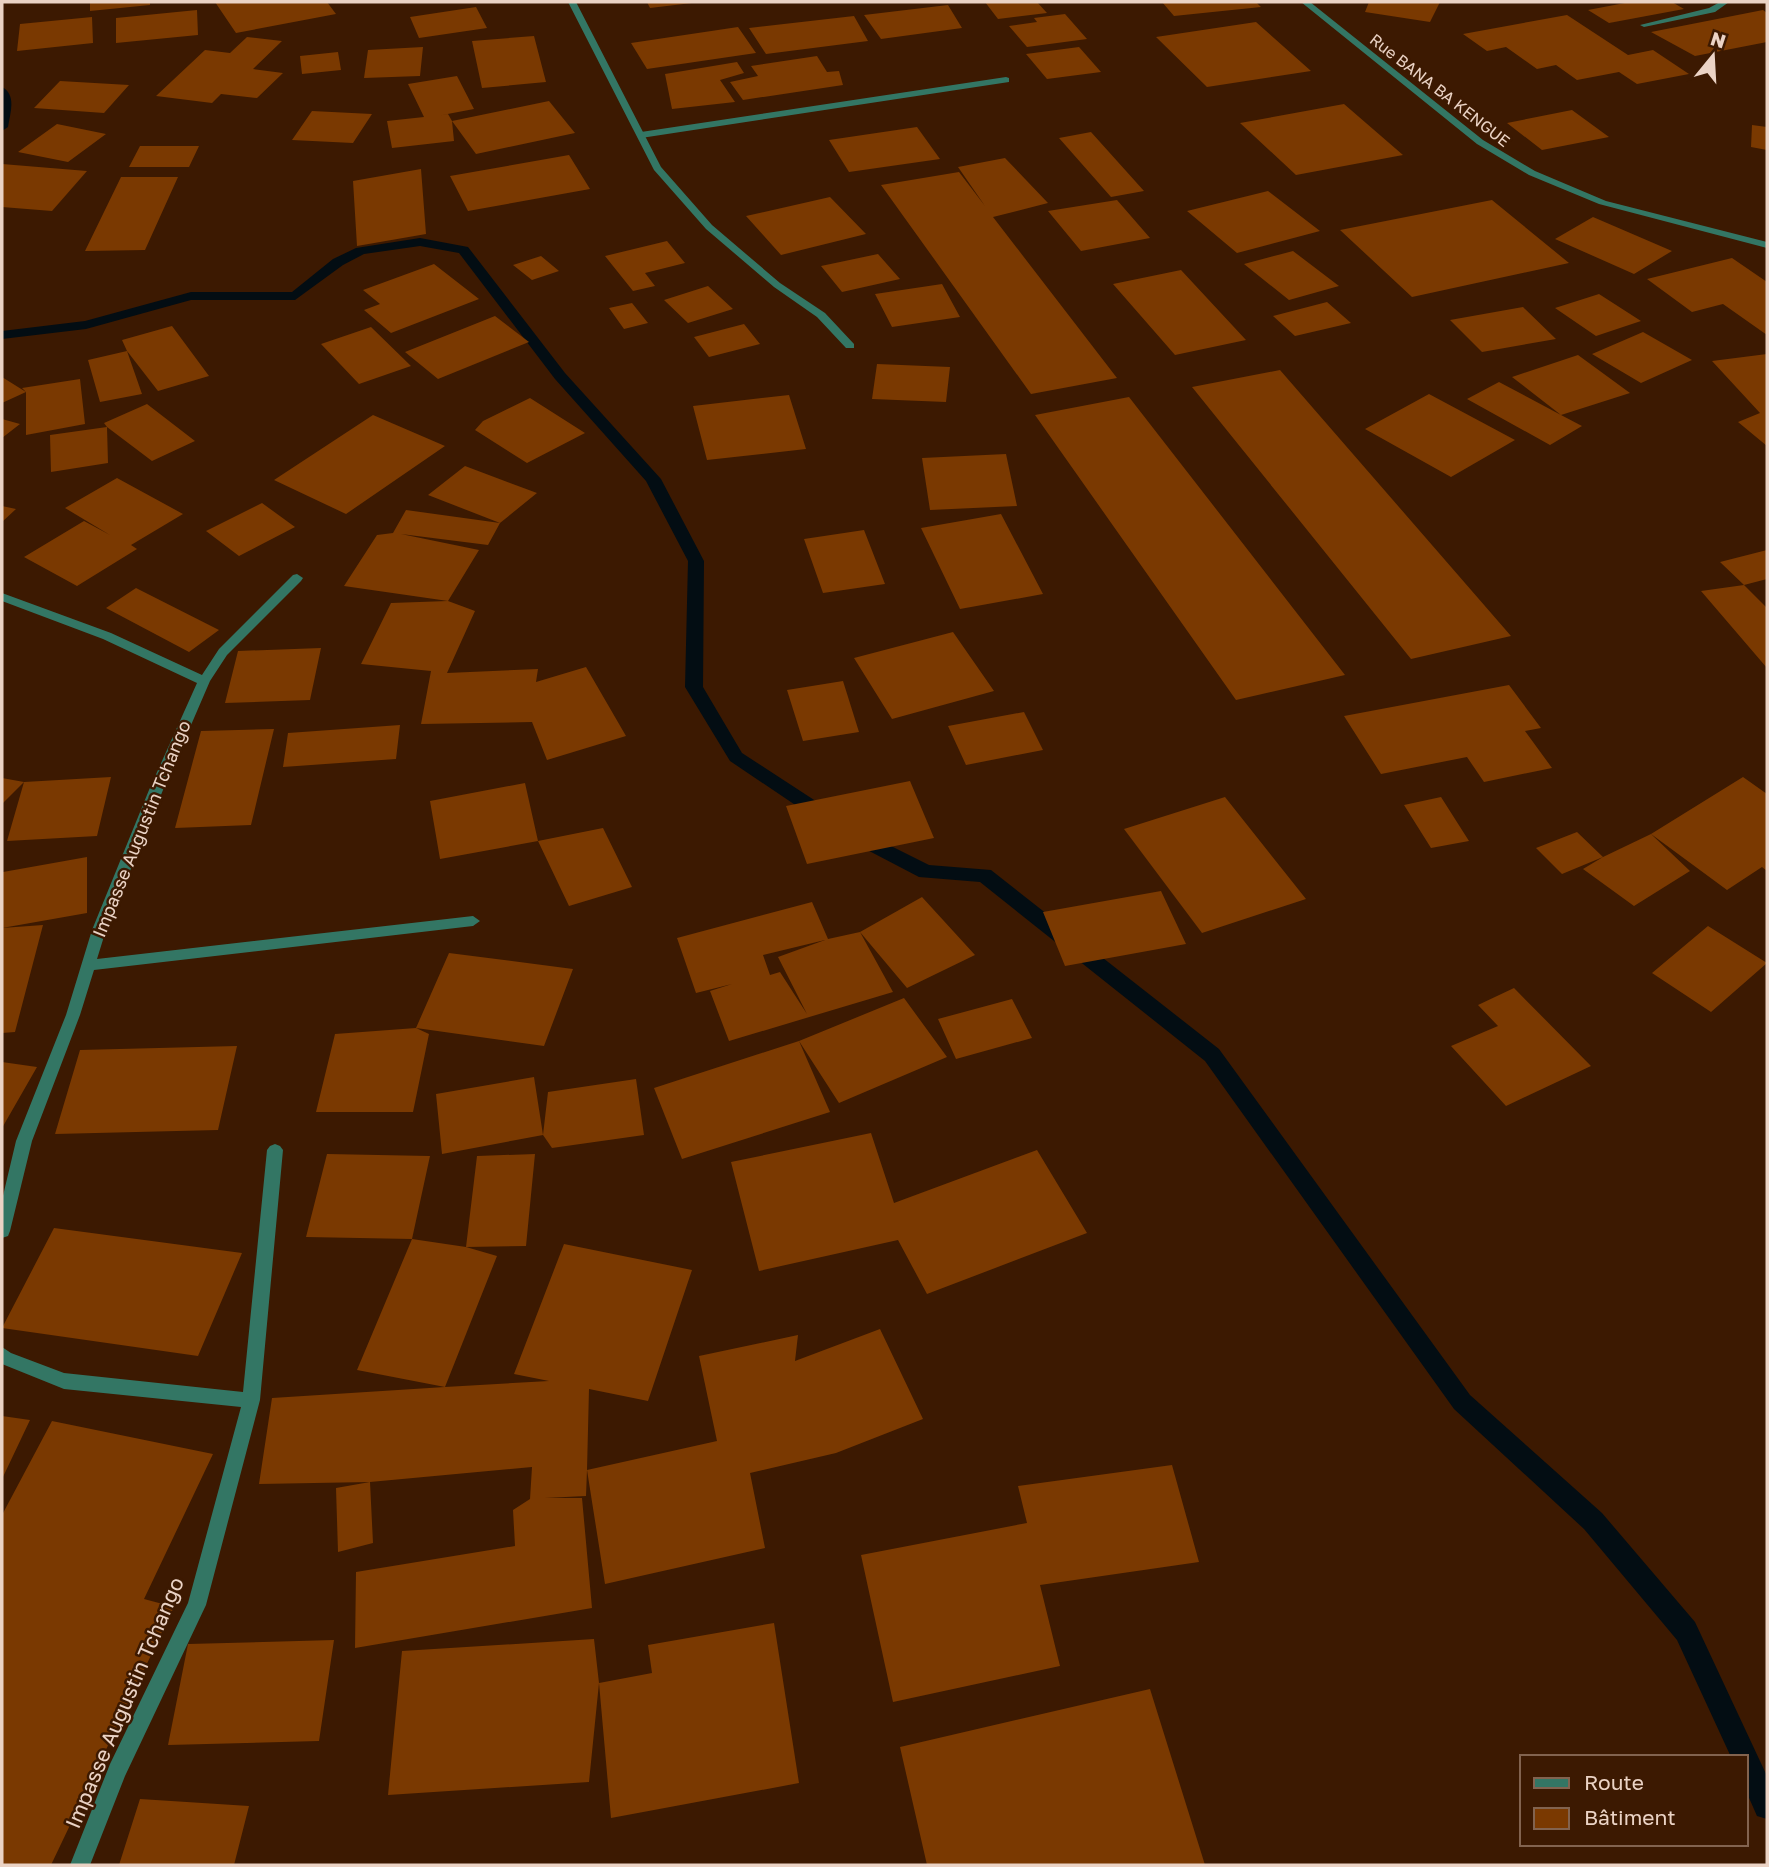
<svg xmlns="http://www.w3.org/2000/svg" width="1769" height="1867" font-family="'Golos Text',sans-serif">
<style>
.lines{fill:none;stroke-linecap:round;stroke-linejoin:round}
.stream{fill:#030d13;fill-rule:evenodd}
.building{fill:#7a3901;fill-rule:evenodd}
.service{fill:#337664;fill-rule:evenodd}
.minor{fill:#337664;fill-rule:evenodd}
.labels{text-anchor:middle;stroke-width:5;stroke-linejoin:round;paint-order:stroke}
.far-street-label{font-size:16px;fill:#ebd3c5;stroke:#3c1901}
.street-label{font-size:18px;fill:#ebd3c5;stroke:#3c1901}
.near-street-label{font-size:21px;fill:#ebd3c5;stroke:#3c1901}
</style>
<rect width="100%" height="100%" fill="#3c1901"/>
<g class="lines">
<path class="stream" d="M2 87C17 95 10 113 8 127L2 131Z
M420 238 468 247 565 373 661 479 704 561 703 687 742 753 831 811 834 816 831 821H819L730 761 685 687 688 561 646 481 555 379 459 253 420 246 364 254 343 265 295 300H191L86 329 2 339V331L85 321 191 292H292L333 259 356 248Z
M859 830 929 865 991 870 1219 1049 1470 1395 1602 1513 1695 1622 1767 1776V1819L1757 1816 1746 1791V1757H1731L1677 1640 1584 1529 1454 1409 1205 1061 980 882 919 877 852 842 850 837 852 832Z"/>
</g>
<path class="building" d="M90 2H150V5L90 11Z
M215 2H327L336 14 236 33Z
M647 2H691L692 3 650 8Z
M985 2H1037L1047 13 998 19Z
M1162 2H1256L1261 7 1174 16Z
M1369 2H1440L1430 22 1365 12Z
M1630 2H1672L1684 9 1609 23 1588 10Z
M948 5 962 28 881 39 864 15Z
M476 7 487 28 419 38 410 17Z
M197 10 198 35 116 43V18Z
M1763 10 1767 13V42L1695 56 1651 32Z
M1065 14 1087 39 1027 47 1009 26 1037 22 1034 18Z
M1567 15 1628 55 1653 50 1689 74 1637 84 1619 72 1577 80 1556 65 1537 69 1506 47 1487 51 1463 34Z
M854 16 868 41 766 54 749 28Z
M92 17 93 43 17 51 20 24Z
M1256 22 1311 71 1207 87 1156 37Z
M738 27 756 53 647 69 631 43Z
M534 36 546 82 482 88 472 41Z
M247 37 282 41 253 69 283 73 257 98 221 94 212 103 156 96 205 50 230 53Z
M423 47 420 76 364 78 368 50Z
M1079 47 1101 72 1047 79 1026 54Z
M338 52 341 70 302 74 300 56Z
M817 56 827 72 839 71 843 85 743 100 730 82 758 76 751 66Z
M737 62 744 73 720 80 735 102 672 109 665 74Z
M457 76 474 109 437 116 448 114 452 121 549 101 575 133 476 154 452 121 454 141 392 148 387 121 424 117 408 84Z
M60 81 129 85 104 113 34 108Z
M1344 104 1403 155 1296 175 1240 123Z
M1572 110 1609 137 1542 150 1507 123Z
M312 111 372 114 353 143 292 140Z
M57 124 106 134 68 162 18 152Z
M1752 125 1767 127V150L1751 147Z
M917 127 940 159 849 172 829 140Z
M1091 132 1144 191 1111 197 1059 138Z
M140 146H199L189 167H129Z
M569 155 590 189 468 211 450 176Z
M1005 158 1048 203 993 217 1117 378 1031 394 881 185 959 172 985 206 958 167Z
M2 164 87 171 52 211 2 207Z
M421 169 426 234 357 246 353 181Z
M121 177H178L145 250 85 251Z
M1268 191 1320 231 1237 253 1187 211Z
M830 197 866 234 781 255 746 216Z
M1117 200 1150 238 1081 251 1048 211Z
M1492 200 1569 263 1412 297 1340 230Z
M1593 217 1672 251 1634 274 1555 239Z
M667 241 685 263 645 273 655 286 633 291 605 256Z
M1293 251 1339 286 1289 300 1244 264Z
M878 254 900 279 842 292 821 266Z
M541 256 559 271 532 280 513 265Z
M1732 258 1767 282V335L1723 304 1692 312 1647 279Z
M434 264 479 299 391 333 364 310 380 304 363 290Z
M1181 270 1246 340 1175 355 1113 284Z
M942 284 960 317 892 327 875 294Z
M708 286 733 309 688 323 664 300Z
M1599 294 1641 321 1596 336 1555 308Z
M1327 302 1351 323 1295 336 1273 316Z
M632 303 648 323 624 329 609 308Z
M1523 307 1556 339 1482 352 1450 320Z
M495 316 529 342 438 379 405 352Z
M744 324 760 344 709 357 694 337Z
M172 326 209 376 158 391 127 351 122 340Z
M371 327 411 366 359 384 321 344Z
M1643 332 1692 360 1641 383 1592 354Z
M127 351 142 394 100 402 88 360Z
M1767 354V446L1738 422 1760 413 1712 361Z
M1578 355 1630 393 1561 415 1582 426 1550 445 1467 399 1499 382 1561 415 1512 377Z
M877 364 950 367 946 402 872 399Z
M1280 370 1511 636 1411 659 1192 387Z
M2 377 26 392 2 403Z
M80 379 85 424 26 435V392L22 388Z
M1429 394 1515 440 1451 477 1365 429Z
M789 395 806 449 707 460 693 406Z
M1129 397 1345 675 1236 700 1035 415Z
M530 398 585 433 527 463 475 430 483 421Z
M147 404 195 441 152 461 107 427 108 463 51 472 50 435 107 427 104 423Z
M373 415 445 446 346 514 274 480Z
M2 419 20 424 2 438Z
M1006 454 1017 506 930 510 922 458Z
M465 466 537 493 500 523 488 545 401 534 479 550 448 601 475 611 447 673 538 669 536 682 586 667 626 736 547 760 532 722 421 724 431 671 361 664 391 603 448 601 344 586 377 535 393 533 406 510 500 523 428 495Z
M117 478 183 514 131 545 137 549 77 586 24 557 84 521 110 535 65 508Z
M262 503 295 527 239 556 206 531Z
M2 506 16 509 2 522Z
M1001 514 1043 594 960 609 921 528Z
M864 530 885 584 823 593 804 539Z
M1767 550V579L1744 585 1767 608V668L1701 591 1744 585 1720 562Z
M136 588 219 630 189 652 106 608Z
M953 632 994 691 892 719 854 658Z
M321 648 310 700 225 703 238 651Z
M843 681 859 732 803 741 787 690Z
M1509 685 1541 728 1525 731 1552 768 1484 782 1467 757 1381 774 1344 716Z
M1024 712 1043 750 966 765 948 726Z
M400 725 396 759 283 767 288 733Z
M274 729 251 825 175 828 201 731Z
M111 777 97 836 7 841 24 782Z
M1743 777 1767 794V871L1762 867 1727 890 1651 834Z
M2 778 24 782 2 804Z
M910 781 934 838 807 864 786 806Z
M525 783 538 841 440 859 430 801Z
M1225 797 1306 899 1202 933 1124 829Z
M1441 797 1469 841 1431 848 1404 805Z
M603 828 632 887 569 906 538 841Z
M1577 832 1603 857 1651 834 1690 871 1634 906 1583 869 1603 857 1562 874 1536 848Z
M87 857V913L2 928 3 872Z
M1161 891 1186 944 1065 966 1043 912Z
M922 897 975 955 907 988 860 932 893 992 729 1041 710 991 732 984 696 993 677 938 812 902 828 939 860 932ZM825 940 778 957 807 1014 780 972 770 975 763 955Z
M43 925 15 1032 2 1033V928Z
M1708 926 1767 963 1711 1012 1652 973Z
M449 953 573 969 544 1046 416 1028 429 1034 413 1112H316L335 1034 416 1028Z
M1514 988 1591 1066 1506 1106 1451 1046 1498 1026 1478 1005Z
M904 998 947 1057 839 1103 799 1041Z
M1012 999 1032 1038 956 1059 938 1019Z
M799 1041 830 1112 682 1159 654 1088Z
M237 1046 218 1130 55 1134 80 1050Z
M2 1062 37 1067 2 1128Z
M534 1077 543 1135 442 1154 436 1094Z
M636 1079 644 1135 552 1148 543 1135 548 1092Z
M871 1133 894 1203 1037 1150 1087 1233 927 1294 898 1240 759 1271 731 1162Z
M327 1154 430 1156 412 1239 306 1237Z
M535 1154 526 1246 466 1247 497 1256 445 1387 549 1381 514 1374 564 1244 692 1270 648 1401 589 1389 587 1470 717 1441 699 1356 798 1335 795 1361 880 1329 923 1419 836 1453 750 1473 765 1548 605 1584 587 1470 586 1496 545 1498H582L592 1608 355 1648 356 1572 515 1546 513 1510 530 1499 532 1467 370 1482 259 1484 272 1398 445 1387 357 1370 412 1239 466 1247 477 1156Z
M54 1228 242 1253 198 1356 2 1328Z
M2 1416 30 1420 2 1479Z
M52 1421 213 1454 144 1599 174 1607 51 1865H2V1515Z
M1172 1465 1199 1562 1040 1585 1060 1666 893 1702 861 1555 1027 1523 1018 1486Z
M370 1482 373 1543 338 1552 336 1488Z
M774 1623 799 1783 611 1818 599 1683 652 1673 648 1645Z
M594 1639 599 1683 589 1782 388 1795 402 1651Z
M334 1640 319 1741 168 1745 188 1644Z
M1150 1689 1205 1865H927L900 1747Z
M140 1799 249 1806 234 1865H119Z"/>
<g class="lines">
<path class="service" d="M1720 2H1729L1715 12 1644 27 1640 25 1709 8Z
M1006 77 1009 78V82L641 138 637 135 641 132Z"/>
<path class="minor" d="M568 2H576L661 167 712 225 780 283 825 313 854 344V348H846L817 317 774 287 706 229 654 170Z
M1301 2H1310L1483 140 1535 171 1606 201 1767 242V248L1599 204 1529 175 1477 144Z
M297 574 303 578 301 581 227 655 210 681 163 790 106 930 97 959 473 916 480 921 473 926 94 970 80 1015 32 1141 10 1231 8 1236 2 1238V1200L16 1141 66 1015 92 930 149 790 197 683 103 639 2 601V593L111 633 202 675 219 649 293 575Z
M275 1144 280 1146 283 1150 260 1400 206 1605 125 1776 90 1865H70L110 1764 188 1603 241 1407 64 1389 2 1364V1347L11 1353 64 1373 243 1392 267 1150 270 1146Z"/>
</g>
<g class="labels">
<g class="far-street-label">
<text transform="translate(1440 90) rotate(38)" y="6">Rue BANA BA KENGUE</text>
</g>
<g class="street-label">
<text transform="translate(142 829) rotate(-68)" y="6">Impasse Augustin Tchango</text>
</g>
<g class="near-street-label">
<text transform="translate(125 1703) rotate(-67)" y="7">Impasse Augustin Tchango</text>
</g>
</g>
<rect width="1769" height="1867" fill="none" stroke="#ebd3c5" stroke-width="7"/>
<rect x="1520" y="1755" width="228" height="91" fill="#3c1901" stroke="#82634f" stroke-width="2"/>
<rect x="1534" y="1778" width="35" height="10" fill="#337664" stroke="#82634f" stroke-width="2"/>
<text x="1584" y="1790" font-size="21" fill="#ebd3c5">Route</text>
<rect x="1534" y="1808" width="35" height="21" fill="#7a3901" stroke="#82634f" stroke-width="2"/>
<text x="1584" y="1825" font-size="21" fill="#ebd3c5">Bâtiment</text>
<g transform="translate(1713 56) rotate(18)" stroke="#3c1901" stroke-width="5" paint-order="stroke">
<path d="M0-5L12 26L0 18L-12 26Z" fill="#ebd3c5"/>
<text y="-10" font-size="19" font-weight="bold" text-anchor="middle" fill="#ebd3c5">N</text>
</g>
</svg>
